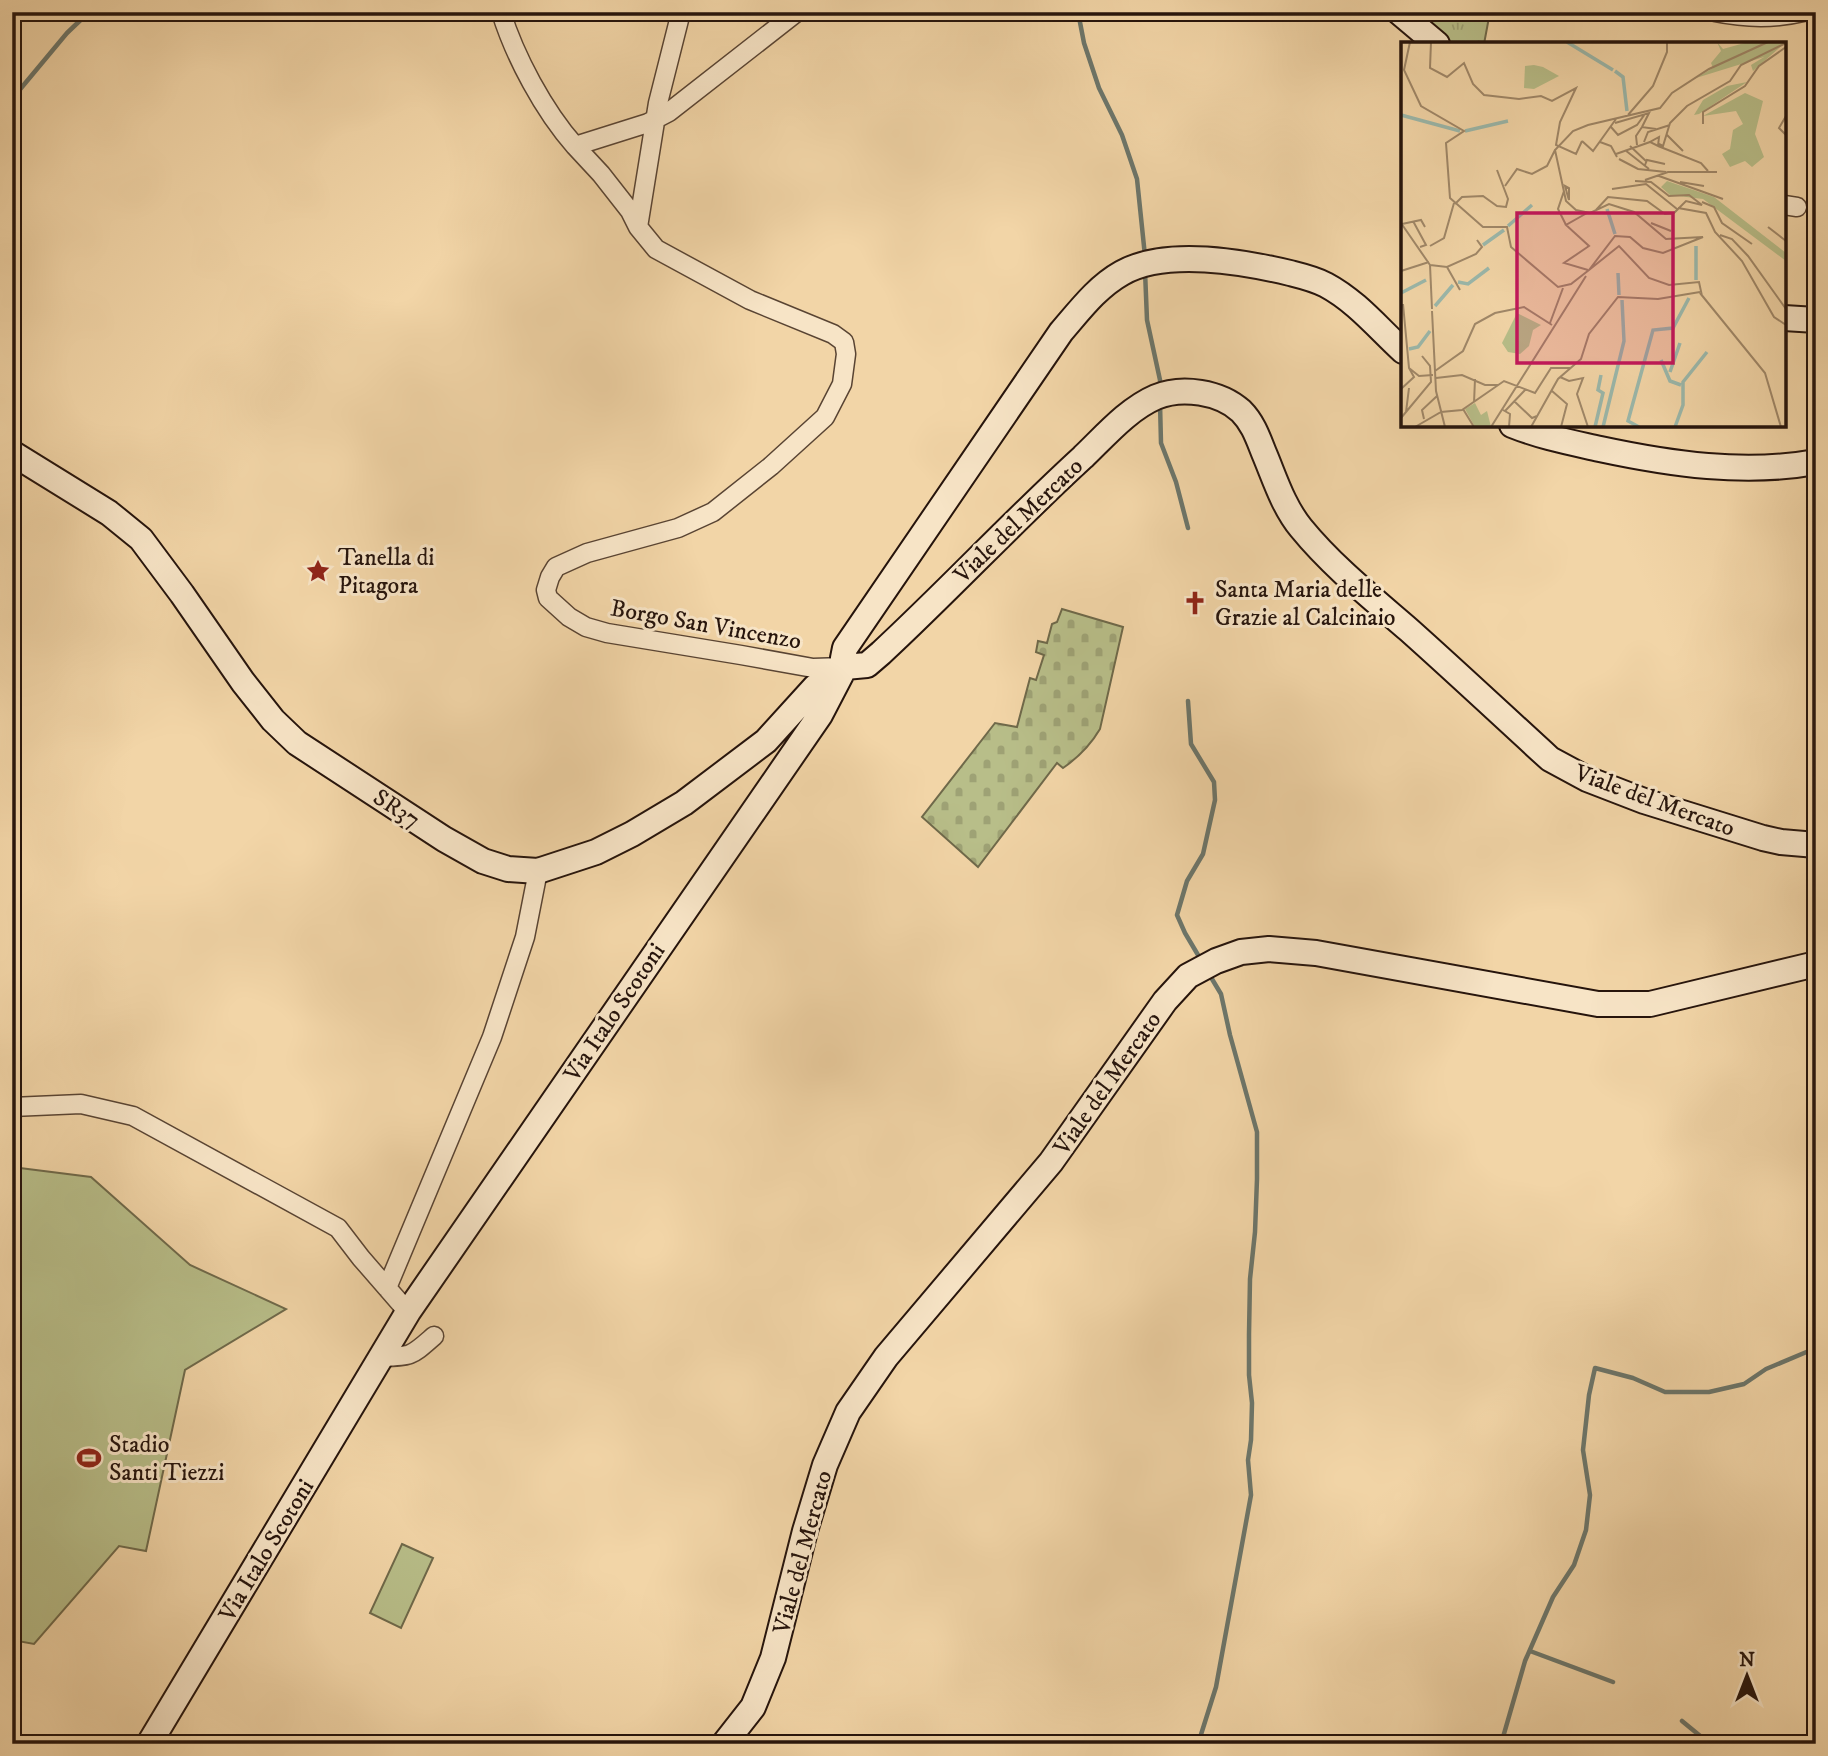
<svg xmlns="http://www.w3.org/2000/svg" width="1828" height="1756" font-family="'IM FELL DW Pica',serif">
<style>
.grass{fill:url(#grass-tufts);stroke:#6f694a;stroke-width:2}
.cemetery{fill:url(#cemetery-stones);stroke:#6f694a;stroke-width:2}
.garden{fill:#b8be89;stroke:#6f694a;stroke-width:2}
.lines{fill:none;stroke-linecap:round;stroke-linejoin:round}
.stream{stroke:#6c766b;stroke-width:4.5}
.street-casing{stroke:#594433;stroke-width:21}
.secondary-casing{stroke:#26140c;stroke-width:28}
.street{stroke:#f7e4c6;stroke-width:18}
.secondary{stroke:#f7e4c6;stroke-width:24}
.labels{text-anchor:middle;stroke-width:6;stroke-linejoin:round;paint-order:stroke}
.street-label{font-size:24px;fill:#26140c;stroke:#f7e4c6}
.poi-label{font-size:24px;fill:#26140c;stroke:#f7e4c6;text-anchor:start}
.inset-river{fill:none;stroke:#9bb8ab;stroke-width:3.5}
.inset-road{fill:none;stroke:#a08869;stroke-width:2}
.view{fill:#c2185b;fill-opacity:0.15;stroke:#c2185b;stroke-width:3.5}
.inset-edge{fill:none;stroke:#26140c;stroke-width:3.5}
</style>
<defs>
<pattern id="grass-tufts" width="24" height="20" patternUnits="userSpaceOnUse" patternTransform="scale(1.75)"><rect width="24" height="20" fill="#b8be89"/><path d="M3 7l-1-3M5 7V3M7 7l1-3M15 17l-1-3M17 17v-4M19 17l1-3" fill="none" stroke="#9ea275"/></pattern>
<pattern id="cemetery-stones" width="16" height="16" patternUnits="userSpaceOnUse" patternTransform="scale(1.75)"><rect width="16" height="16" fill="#b8be89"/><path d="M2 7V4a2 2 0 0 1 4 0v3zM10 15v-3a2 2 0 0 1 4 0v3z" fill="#9ea275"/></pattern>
</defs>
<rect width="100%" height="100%" fill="#f2d5a7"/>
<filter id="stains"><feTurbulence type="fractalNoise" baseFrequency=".00286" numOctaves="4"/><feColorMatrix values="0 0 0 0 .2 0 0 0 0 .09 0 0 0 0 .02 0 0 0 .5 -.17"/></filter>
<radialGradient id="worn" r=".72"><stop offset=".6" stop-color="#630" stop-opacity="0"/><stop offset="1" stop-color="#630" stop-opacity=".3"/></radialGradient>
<path class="grass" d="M1417 12H1490L1484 44H1449Z"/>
<path class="cemetery" d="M1062 609 1123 627 1100 729C1090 746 1079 757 1063 768L1057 763 978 867 922 817 995 723 1017 727 1030 678 1036 680 1044 655 1036 652 1038 641 1047 643 1052 624 1057 622Z"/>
<path class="garden" d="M12 1167 91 1177 190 1265 286 1309 185 1370 146 1551 119 1546 34 1644 12 1640Z
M402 1544 433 1558 401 1628 370 1613Z"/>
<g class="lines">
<path class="stream" d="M1078 12 1084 43 1099 88 1122 135 1137 179 1145 256
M12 99 67 33 89 12
M1145 271 1147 320 1160 380V387
M1160 403 1161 443 1176 482 1188 528
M1188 701 1191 744 1214 782 1215 800 1203 854 1187 881 1177 915 1185 933 1201 960
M1530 1651 1613 1682
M1682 1721 1710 1744
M1198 1744 1216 1687 1251 1495 1248 1460 1251 1440 1252 1403 1249 1375V1334L1250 1279 1255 1232 1257 1179V1132L1230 1035 1221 994 1209 974
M1501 1744 1525 1661 1553 1597 1574 1565 1586 1530 1590 1495 1583 1450 1589 1395 1595 1368 1633 1378 1665 1392H1709L1744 1384 1766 1369 1816 1348"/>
<g class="street-casing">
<path id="street" d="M501 12C515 57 544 111 575 146
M797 12 669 112 648 123 575 146 601 174 630 211 638 227 656 249 750 300 833 334 844 342 846 354 842 384 825 417 771 466 713 512 678 528 587 553 556 567 550 577 546 590 548 598 569 617 586 627 607 633 741 655 813 668 844 667
M1715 12C1744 18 1774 19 1803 12
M1784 205 1797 207
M638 227 658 103 681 12
M12 1107 81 1104 133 1116 338 1228 361 1258 408 1312
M387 1288 492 1037 525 937 538 871
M382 1357C413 1356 411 1356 434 1336"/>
</g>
<g class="secondary-casing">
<path id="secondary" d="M1399 12 1437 44
M1784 318 1816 320
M1403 351C1378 328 1356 301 1326 285 1315 279 1302 276 1290 273 1244 262 1166 248 1122 273 1097 287 1080 310 1061 332L845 648 843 658 845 667 867 665 881 653C950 589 1014 520 1083 457 1105 436 1128 409 1156 397 1182 386 1220 392 1241 411 1253 423 1258 438 1264 453 1275 479 1283 506 1301 528 1332 566 1372 598 1409 630 1456 672 1503 716 1550 759L1587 779 1644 801 1763 838 1781 842 1816 845
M1512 425C1542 437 1569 442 1600 449 1670 464 1745 475 1816 462
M12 453 109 513 141 539 182 594 243 682 273 720 297 743 444 839 483 861 508 869 538 871 596 852 632 834 684 803 766 741 815 687 842 669
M149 1744 408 1312 820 715 845 667
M724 1744 753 1707 773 1658 805 1531 825 1465 848 1412 886 1357 1051 1162 1165 1001 1188 976 1216 961 1241 952 1269 949 1316 953 1598 1004H1650L1816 964"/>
</g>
<use href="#street" class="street"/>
<use href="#secondary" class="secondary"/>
</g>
<defs>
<g id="sight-bare" transform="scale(1.89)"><path d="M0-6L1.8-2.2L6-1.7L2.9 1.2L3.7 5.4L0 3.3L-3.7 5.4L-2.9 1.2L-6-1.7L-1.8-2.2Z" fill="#8f2418" stroke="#f7e4c6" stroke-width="2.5" paint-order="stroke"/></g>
<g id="church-bare" transform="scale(1.89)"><path d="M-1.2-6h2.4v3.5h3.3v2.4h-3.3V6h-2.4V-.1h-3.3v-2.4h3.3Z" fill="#8f2418" stroke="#f7e4c6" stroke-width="2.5" paint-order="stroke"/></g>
<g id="stadium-bare" transform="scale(1.89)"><path d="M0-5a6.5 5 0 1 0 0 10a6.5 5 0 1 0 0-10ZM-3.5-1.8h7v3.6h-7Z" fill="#8f2418" stroke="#f7e4c6" stroke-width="2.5" paint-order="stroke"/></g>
</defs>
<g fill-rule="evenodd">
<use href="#sight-bare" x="318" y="571"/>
<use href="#church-bare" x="1195" y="603"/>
<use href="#stadium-bare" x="89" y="1458"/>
</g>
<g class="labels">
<g class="street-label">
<text transform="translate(1018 520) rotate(-44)" y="8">Viale del Mercato</text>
<text transform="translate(706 624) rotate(10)" y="8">Borgo San Vincenzo</text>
<text transform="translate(1655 800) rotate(20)" y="8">Viale del Mercato</text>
<text transform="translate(397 808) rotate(33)" y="8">SR37</text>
<text transform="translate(614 1012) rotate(-56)" y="8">Via Italo Scotoni</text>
<text transform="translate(1107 1083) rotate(-55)" y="8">Viale del Mercato</text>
<text transform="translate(266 1550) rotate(-59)" y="8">Via Italo Scotoni</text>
<text transform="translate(802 1552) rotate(-75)" y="8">Viale del Mercato</text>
</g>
<g class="poi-label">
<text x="338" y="565">Tanella di<tspan x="338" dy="28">Pitagora</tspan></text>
<text x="1215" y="597">Santa Maria delle<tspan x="1215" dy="28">Grazie al Calcinaio</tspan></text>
<text x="109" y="1452">Stadio<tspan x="109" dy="28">Santi Tiezzi</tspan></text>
</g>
</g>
<g transform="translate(1401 42)">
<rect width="385" height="385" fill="#f2d5a7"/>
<path d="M266 139 313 155 385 211V219L302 157 269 153 260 145ZM74 361 80 373 86 369 90 385H74L64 367Z" fill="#b8be89"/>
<path d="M316 0 322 7 347 0H385L352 29 350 23 363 15 295 36 312 26 310 21 320 9ZM346 40 298 72 293 73 302 58 326 44ZM344 51 362 59 354 92 363 115 351 125 344 119 329 125 321 112 329 107 332 88 342 82 335 69 302 74Z" fill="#b8be89"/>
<path d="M133 23 142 25 158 34 133 47 123 46 124 24Z" fill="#b8be89"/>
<path d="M116 271 140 283 132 288 128 304 119 312 107 310 101 301Z" fill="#b8be89"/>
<path class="inset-river" d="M166 0 212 28M214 29 222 35 226 69M0 73 59 89M64 89 107 79M206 167 214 192M107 184 131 163M82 203 103 188M217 231 218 253M295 238V204M57 240 67 242 88 226M0 251 25 238M34 264 52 243M8 307 17 305 29 289M260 318 269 339 280 343M269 330 279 301M194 385 202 351 197 348 200 333M202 385 223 299 221 258M238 385 227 379 252 288 272 286 288 256M274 385 282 363V340L306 310"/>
<path class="inset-road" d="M9 0 3 28 20 64 63 89 45 101 49 156 82 185H106L110 205 157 245 170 242 188 228M30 0 29 26 46 35 63 21 72 42 83 53 118 57 140 54 151 59 175 46 159 80 155 103 175 112 181 99M227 73 252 44 266 10V0M385 74 378 86 385 93M214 81 248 71 241 85M302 82V70L344 44 358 24 385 5M210 85 217 93 236 83 244 72M265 92 282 109M258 95 257 104 249 100ZM181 99 192 109 215 77M199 100 210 104 216 115M243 100 247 90 269 83M258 102 262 104 269 81 286 64 329 39 340 23 385 1M236 103 235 94 241 85 255 87M229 104 246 120M257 104 300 121 307 129M224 108 248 127M215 112 249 100M218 117 237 127 265 130M244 123 246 118 264 122M258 134 322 157M244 138 267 130H316M279 140 303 144M104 144 116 127 131 132 146 124 154 108M164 144 168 146V158L167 155ZM211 147 245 142 276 167M163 149 157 167 165 183M301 160 313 165 321 181 351 202M54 162 61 155 82 154 96 164 105 165 107 157 96 128M277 166 305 171 314 190 341 219 373 275 385 283M195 168 207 155 246 159 264 172 273 171 285 159 301 163 288 153 268 154 250 140 234 139M186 171 165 183 188 204 163 221 187 228M12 179 25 203 19 205M0 181 29 223 31 267M250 181 270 189M1 182 20 178 24 185M367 185 385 199M319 193 331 197 347 214 385 267M29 204 43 196 53 161M29 223 46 225 75 212 81 205 76 198M46 225 59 248M0 229 28 220M299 251 364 331 380 385M301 254 298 240 268 243 248 236 218 204 188 228 214 194 229 195 242 206 262 211 302 195 265 197 233 170 208 162 189 171 175 168 165 159 154 108 172 89 187 83 259 66 271 51 308 27 367 0M31 269 35 349 44 385M149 281 162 246M8 326 18 334 32 333M34 329 62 309 74 282 94 271 123 265 151 283M159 335 168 339 182 336 176 352 187 385M35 336 61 333 84 343H97M0 347 13 335 8 326 2 262M151 349 166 362 160 385M113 359 131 376 136 374M73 361 74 337M62 367 73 385M102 368 109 372 108 385M104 369 125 347M5 370 8 346M0 376 30 340 29 324 21 314M23 377 21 368 36 354M14 385 40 370 61 368 103 339 134 351 150 326H170M90 385 185 234M130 385 157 337 180 317 188 292 217 255 257 257 299 250"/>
<path class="view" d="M116 171H272V321H116Z"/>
<rect width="385" height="385" class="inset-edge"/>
</g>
<rect width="1828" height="1756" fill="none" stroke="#f2d5a7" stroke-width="42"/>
<rect x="14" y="14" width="1800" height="1728" fill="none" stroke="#26140c" stroke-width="3.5"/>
<rect x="21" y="21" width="1786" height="1714" fill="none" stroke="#26140c" stroke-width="2"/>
<g transform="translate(1747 1676)" stroke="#f7e4c6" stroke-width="5" paint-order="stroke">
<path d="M0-5L12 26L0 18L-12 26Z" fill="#26140c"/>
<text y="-10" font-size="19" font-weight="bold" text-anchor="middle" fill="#26140c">N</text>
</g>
<rect width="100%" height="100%" filter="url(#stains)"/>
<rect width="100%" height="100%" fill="url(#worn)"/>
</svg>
